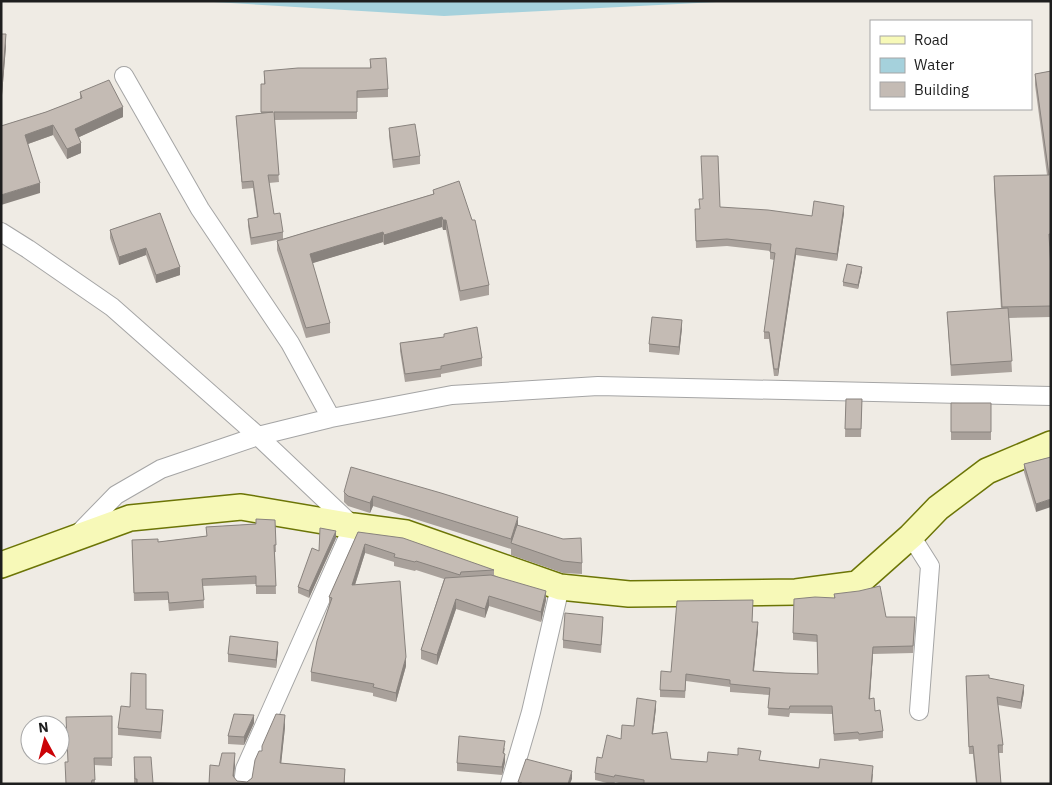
<svg xmlns="http://www.w3.org/2000/svg" width="1052" height="785" font-family="'IBM Plex Sans',sans-serif">
<style>
.water{fill:#a5d1dc}
.lines{fill:none;stroke-linecap:round;stroke-linejoin:round}
.street-casing{stroke:#a5a5a5;stroke-width:20}
.secondary-casing{stroke:#6c7506;stroke-width:28}
.street{stroke:#fff;stroke-width:18}
.secondary{stroke:#f7f9b8;stroke-width:25}
.wall{fill:#a9a19b}
.shaded-wall{fill:#89837e}
.building{fill:#c4bbb4;stroke:#89837e}
</style>
<rect width="100%" height="100%" fill="#efebe4"/>
<path class="water" d="M197 1H736L444 16Z"/>
<g class="lines">
<g class="street-casing">
<path id="street" d="M124 76 200 209 290 343 331 418
M1 232 28 249 112 307 258 436 353 526 245 769 243 784
M78 534 116 495 161 469 258 436 331 418 452 395 598 386 1051 396
M911 536 930 566 919 711
M510 784 531 712 560 587"/>
</g>
<g class="secondary-casing">
<path id="secondary" d="M1 565 130 518 241 507 353 526 406 533 560 587 629 594 796 592 857 584 911 536 938 508 987 471 1051 444"/>
</g>
<use href="#street" class="street"/>
<use href="#secondary" class="secondary"/>
</g>
<path class="wall" d="M1 34 6 46 2 95H1Z
M370 59 388 89V97L357 98V119L274 120 279 182 269 183 274 214 283 232V239L433 194V190L489 285V295L460 301 446 230H443L442 227 384 245 383 242 312 263 330 323V333L306 338 277 250V240L251 245 248 226V219L257 217 253 188 242 189 236 116 261 113V84H264V71L370 68Z
M1051 71V246H1049L1051 270V317L1009 318 1012 372 951 376 947 312 1001 309 994 188V176L1047 175 1035 85V74Z
M80 92 123 117 79 137 81 153 67 159 53 135 28 144 40 193 1 126 46 112 80 99Z
M389 128 420 156V164L393 168 389 136Z
M720 207 812 216 844 213 837 261 796 255 778 376H774L769 339H764V332L774 260 770 259V251L727 246 696 248 695 216 700 209Z
M160 213 180 275 156 283 146 255 119 265 110 238V230Z
M862 271 858 289 843 286V282Z
M682 328 679 355 649 352V344Z
M444 334 482 358V366L441 374V377L405 382 400 351V343L444 337Z
M846 399H862L861 437H845Z
M951 403H991V440H951Z
M1051 457 1036 512 1024 472V464Z
M344 492 441 493 518 526 582 563V574L563 573 511 555V549L373 506 370 513 348 506 344 502Z
M275 520 276 552H275L276 594H256V584L203 586 204 608 169 611 168 600 134 601 132 540 158 542 207 536 206 527 256 524Z
M358 532 494 570V575L546 600 541 622 489 606 485 618 456 609 437 665 421 659V650L444 579 416 570 415 571 394 566V562L365 553 355 585 406 666 396 702 373 696V693L311 681V672L329 605V597Z
M336 538 309 598 298 593V587L319 551Z
M834 594 886 617 915 624 913 653 873 654 870 699 875 711 883 731V738L859 741 858 739 834 741 832 714 790 713 789 717 768 715 769 695 730 692V687L686 681 685 698 660 697V690L671 672 753 607 752 622 758 630 754 671 785 673 818 674 817 642 793 640V633L834 598Z
M603 625 601 653 563 648V640Z
M278 650 276 668 228 662V654Z
M966 676 989 678 1024 692 1021 709 998 705 1003 745V753H998L1001 784H976L973 754H969Z
M656 708 653 733 671 759 707 762 761 760 873 774 872 784H623L615 782 614 784H611L595 780V773L602 758 634 726Z
M146 709 163 717 161 739 118 735V728Z
M112 716V766L94 765 95 784H66Z
M254 723 244 745 228 744V736Z
M285 727 281 763 345 769V784H134V757L153 783 209 784 219 766 235 765 234 777 237 781 247 782 252 778 262 751Z
M505 748 504 753 505 762 502 775 457 771V763Z"/>
<path class="shaded-wall" d="M6 34V46L2 95V84Z
M123 107V117L75 139V129Z
M53 125V135L25 145V135Z
M81 143V153L67 159V149Z
M40 183V193L1 205V195Z
M844 206V213L837 261V254Z
M442 217V227L384 245V235Z
M443 220H446V230H443Z
M383 232V242L310 264V254Z
M146 248V255L119 265V257Z
M796 248V255L778 376V369Z
M180 267V275L156 283V275Z
M862 267V271L858 289V285Z
M682 320V328L679 355V347Z
M373 496V506L370 513V503Z
M1051 499V507L1036 512V504Z
M518 517V527L511 543V539Z
M336 531V538L309 598V591Z
M365 544V553L352 594V585Z
M546 591V600L541 622V612Z
M489 596V606L485 618V609Z
M456 599V609L437 665V655Z
M758 622V630L753 678V671Z
M278 642V650L276 668V660Z
M873 647V654L869 706V699Z
M406 657V666L396 702V693Z
M1024 685V692L1021 709V702Z
M656 701V708L652 741V734Z
M254 715V723L244 745V737Z
M285 715V727L280 775V763Z
M505 741 503 761 505 754V762L502 775V767Z
M235 753V765L233 784V776Z
M873 766 872 784H871Z
M572 771V779L570 784H568Z"/>
<path class="building" d="M1 34H6L2 84H1Z
M386 58 388 89 357 91V112H274L279 175H268L274 214 280 213 283 232 251 238 248 219 258 217 253 181 242 182 236 116 273 112H261V84H265L264 71 298 68H371L370 59Z
M1051 71V234H1049L1051 270V306L1002 307 994 176 1049 175 1035 74Z
M109 80 123 107 75 129 81 143 67 149 53 125 25 135 40 183 1 195V126L46 112 82 98 80 92Z
M415 124 420 156 393 160 389 128Z
M701 156H718L720 207 768 210 812 216 814 201 844 206 837 254 796 248 778 369H774L769 332H764L775 253 770 252 771 244 727 239 696 241 695 209H700L699 199H703Z
M459 181 472 220H475L489 285 460 291 446 220H443L442 217 384 235 383 232 310 254 330 323 306 328 277 241 434 194 433 190Z
M160 213 180 267 156 275 146 248 119 257 110 230Z
M847 264 862 267 858 285 843 282Z
M1008 308 1012 361 951 365 947 312Z
M652 317 682 320 679 347 649 344Z
M477 327 482 358 441 366V369L405 374 400 343 444 337V334Z
M846 399H862L861 429H845Z
M951 403H991V432H951Z
M1051 457V499L1036 504 1024 464Z
M351 467 441 493 518 517 511 539 373 496 370 503 348 496 344 492Z
M256 519 275 520 276 545H274L276 586H256V576L202 579 204 600 169 603 168 592 134 593 132 540 158 539V542L207 536 206 527 256 524Z
M517 525 563 539 581 538 582 563 563 561 511 543Z
M320 528 336 531 309 591 298 587 312 548 319 551Z
M358 532 403 538 494 570 461 572 460 575 416 561 415 562 394 557 395 554 365 544 352 585 400 581 406 657 396 693 373 687 374 684 311 672 317 641 332 598 329 597Z
M491 575 546 591 541 612 489 596 485 609 456 599 437 655 421 650 445 578Z
M880 586 886 617H915L913 646 873 647 869 699 874 698 875 711 880 710 883 731 859 734 858 732 834 734 832 706H790L789 709 768 708 770 688 730 684V680L686 674 685 691 660 690 661 671 671 672 677 601 753 600 752 622H758L753 671 785 673 818 674 817 635 793 633 794 599 815 597 835 598 834 594 859 591Z
M565 613 603 617 601 645 563 640Z
M230 636 278 642 276 660 228 654Z
M131 673 146 674V709L163 710 161 732 118 728 121 706 130 707Z
M989 675V678L1024 685 1021 702 997 697 1003 745H998L1001 784H977L973 746 969 747 966 676Z
M637 698 656 701 652 734 667 732 671 759 707 762 708 752 738 755V748L761 751 759 760 819 768 820 759 873 766 871 784H644V780L615 775 614 777 595 773 597 757 602 758 607 735 621 739 622 725 634 726Z
M234 714 254 715 244 737 228 736Z
M276 714 285 715 280 763 345 769 344 784H137V779H135L134 757H151L153 783 209 784 210 765 219 766 222 753H235L233 776 237 781 247 782 252 778 255 760 259 751H262V746Z
M112 716V758H94L95 780H92L91 784H66L65 762H68L66 717Z
M459 736 505 741 503 753 505 754 502 767 457 763Z
M526 759 572 771 568 784H522V783L518 782Z"/>
<rect width="1052" height="785" fill="none" stroke="#1e1e1e" stroke-width="5"/>
<rect x="870" y="20" width="162" height="90" fill="#ffffff" stroke="#a5a5a5"/>
<rect x="880" y="36" width="25" height="8" fill="#f7f9b8" stroke="#a5a5a5"/>
<text x="914" y="45" font-size="15" fill="#1e1e1e">Road</text>
<rect x="880" y="58" width="25" height="15" fill="#a5d1dc" stroke="#a5a5a5"/>
<text x="914" y="70" font-size="15" fill="#1e1e1e">Water</text>
<rect x="880" y="82" width="25" height="15" fill="#c4bbb4" stroke="#a5a5a5"/>
<text x="914" y="95" font-size="15" fill="#1e1e1e">Building</text>
<g transform="translate(45 740) rotate(353)"><circle r="24" fill="#ffffff" stroke="#a5a5a5"/>
<path d="M0-4L9 19L0 12L-9 19Z" fill="#cb0207"/>
<text y="-8" font-size="14" font-weight="bold" text-anchor="middle" fill="#1e1e1e">N</text>
</g>
</svg>
